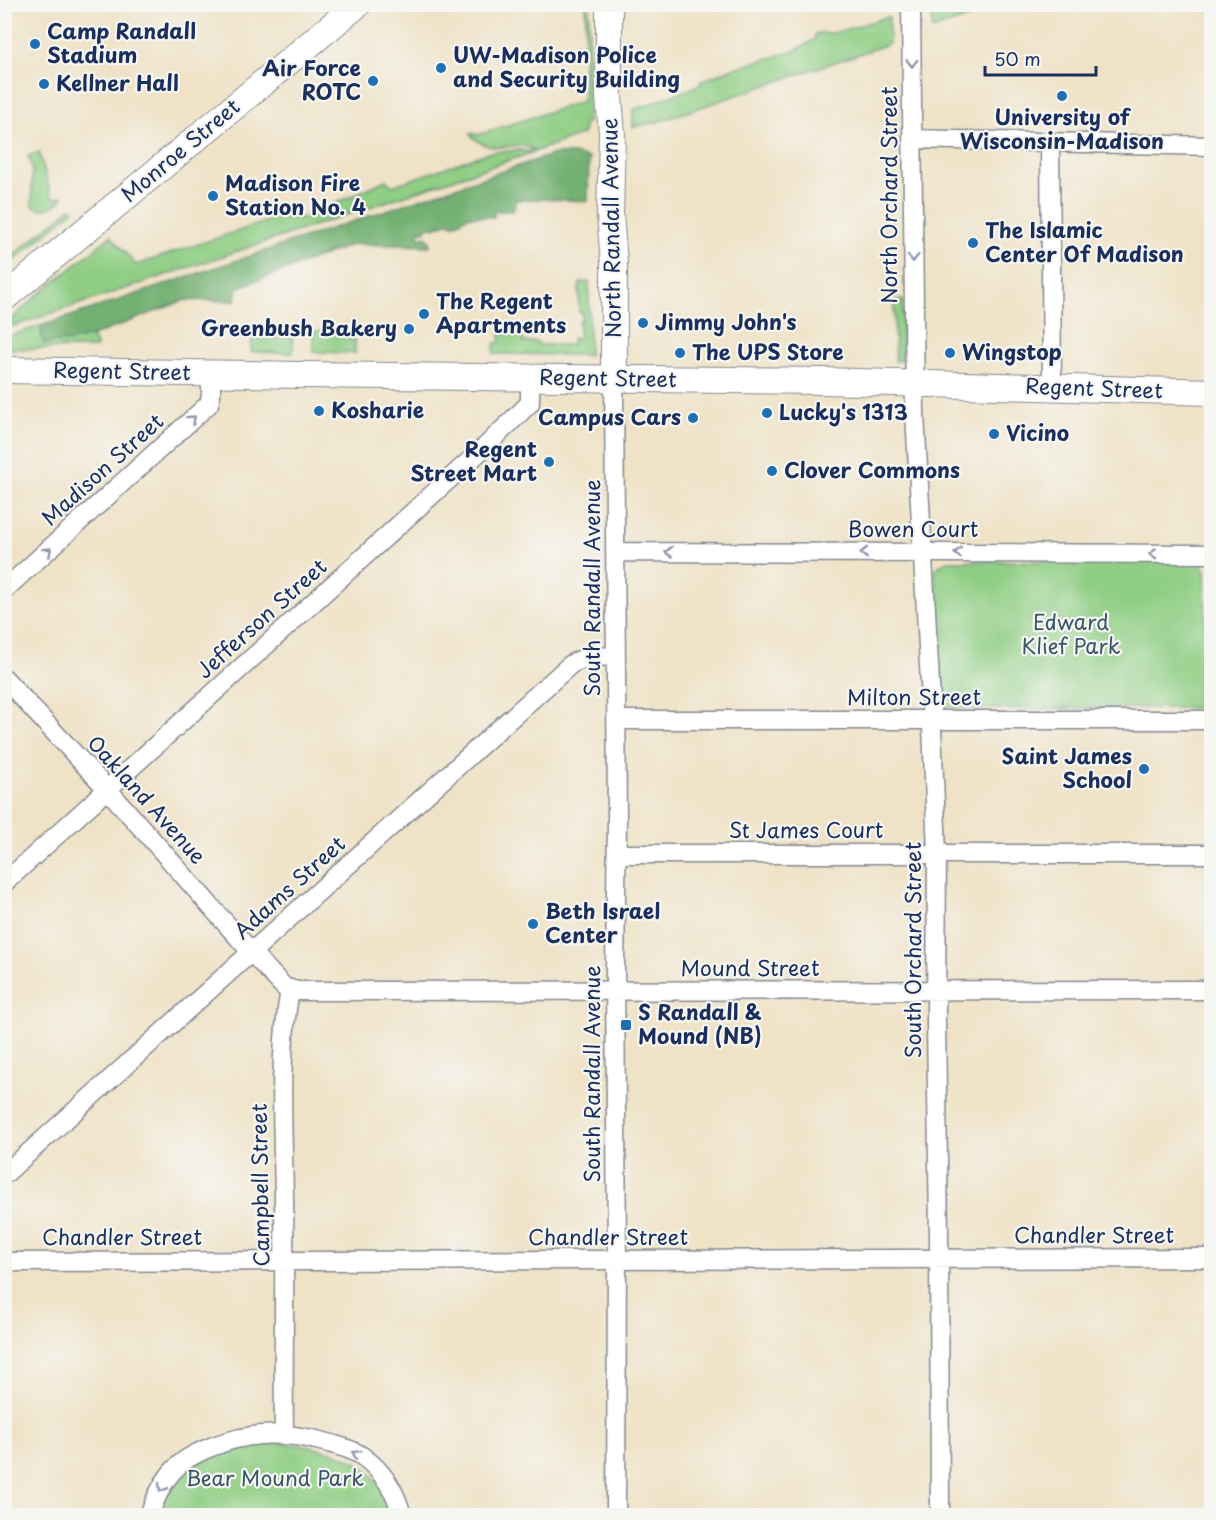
<svg xmlns="http://www.w3.org/2000/svg" width="1216" height="1520" font-family="'Playpen Sans',sans-serif">
<style>
.green{fill:#8fce84;stroke:#557e71;stroke-width:1.5}
.forest{fill:#73b172;stroke:#477068;stroke-width:1.5}
.lines{fill:none;stroke-linecap:round;stroke-linejoin:round}
.street-casing{stroke:#858892;stroke-width:21}
.secondary-casing{stroke:#858892;stroke-width:28}
.street{stroke:#fff;stroke-width:18}
.secondary{stroke:#fff;stroke-width:26}
.oneway{stroke:#8d97ae}
.poi-dot{fill:#1f6fb2;stroke:#f6f6f2;stroke-width:2}
.labels{text-anchor:middle;stroke-width:4.5;stroke-linejoin:round;paint-order:stroke}
.poi-label{font-size:21px;font-weight:bold;fill:#1b2f5e;stroke:#f6f6f2;text-anchor:start}
.street-label{font-size:21px;fill:#1b2f5e;stroke:#f6f6f2}
.park-label{font-size:21px;fill:#385768;stroke:#f6f6f2}
</style>
<rect width="100%" height="100%" fill="#f6f6f2"/>
<filter id="ink" filterUnits="userSpaceOnUse"><feTurbulence type="fractalNoise" baseFrequency=".0167" numOctaves="2"/><feDisplacementMap in="SourceGraphic" scale="12" xChannelSelector="R" yChannelSelector="G"/><feConvolveMatrix kernelMatrix="1 2 1 2 8 2 1 2 1" color-interpolation-filters="sRGB"/></filter>
<filter id="wash" filterUnits="userSpaceOnUse"><feTurbulence type="fractalNoise" baseFrequency=".008" numOctaves="4" result="noise"/><feDisplacementMap in="SourceGraphic" scale="24" xChannelSelector="R" yChannelSelector="G"/><feGaussianBlur stdDeviation="1.35" result="paint"/><feColorMatrix in="noise" values="0 0 0 0 0 0 0 0 0 0 0 0 0 0 0 0 0 1.4 0 .05"/><feComposite in="paint" operator="in"/></filter>
<g filter="url(#wash)">
<rect width="100%" height="100%" fill="#efe2c6"/>
<path class="green" d="M932 4H1007V5L932 30Z
M586 7H589L588 122H585L583 134 528 154 5 329V325L38 295 111 236 136 265 280 217 304 218 386 180 392 186 490 152 518 150 527 151 534 150C512 137 493 160 470 134L473 133 477 135 583 101Z
M887 17H889V44L657 122 633 127V110L700 85 701 81 731 69 794 51 814 40 816 33H834Z
M39 152 52 198 63 197C57 207 42 214 32 205V167L28 156Z
M71 208 74 210 15 259 5 263V255H13Z
M585 282H589V355L494 354V343H500V334H523V342H538V345H572V338H579V321H582V312H579V286L581 283Z
M894 300H903L902 350 900 361H895Z
M41 326 43 343 69 341 92 336 97 348 5 349V337Z
M313 331 349 332V340H355V353L313 352Z
M266 332H271V338H291L293 339V353L251 352 252 339H266Z
M947 561H1193L1202 564 1205 571 1206 696 1202 704 1194 708 955 709 947 705 943 698 935 570 941 564Z
M274 1442C300 1444 348 1451 368 1471 374 1477 381 1486 385 1493 389 1500 391 1508 393 1516H157L163 1497 183 1472 196 1463 213 1455 230 1449 255 1444Z"/>
<path class="forest" d="M554 154H573L589 158 588 201 542 199 516 200 513 211H494V217L468 216 456 224 446 223 434 228 429 226 426 230 419 232V238L426 236 430 241V246L354 244 237 288 235 301 185 300 92 336 69 341 43 343 41 326Z"/>
</g>
<g filter="url(#ink)">
<g class="lines">
<g class="street-casing">
<path id="street" d="M911 4 915 414 931 701 937 854 936 1020 939 1235 940 1516
M912 139 1212 146
M1050 142 1052 388
M614 379 617 822 615 967 617 1260 616 1516
M615 552 1212 554
M4 590 209 404 211 395V373
M4 678 108 790 252 953 284 987 297 991 1212 990
M616 720H1212
M617 854H1212
M4 883 488 444 530 403V378
M4 1175 570 665C584 656 599 656 615 657
M4 1262 1212 1258
M284 1435C283 1356 285 1277 284 1198 283 1128 278 1058 290 989
M149 1516C155 1499 163 1480 176 1468 185 1458 199 1452 211 1447 252 1431 286 1431 328 1443 339 1446 352 1449 362 1456 383 1471 396 1491 402 1516"/>
</g>
<g class="secondary-casing">
<path id="secondary" d="M609 4V97L612 134 610 215 614 263V379
M4 298 358 4
M4 370 302 375 823 381 1212 392"/>
</g>
<use href="#street" class="street"/>
<use href="#secondary" class="secondary"/>
</g>
<defs><path id="oneway-chevron" d="M-2-3.5L2.5 0L-2 3.5" fill="none" stroke-width="1.6" stroke-linecap="round" stroke-linejoin="round" transform="scale(1.5)"/></defs>
<g class="oneway">
<use href="#oneway-chevron" transform="translate(912 63) rotate(90)"/>
<use href="#oneway-chevron" transform="translate(913 258) rotate(90)"/>
<use href="#oneway-chevron" transform="translate(192 419) rotate(-42)"/>
<use href="#oneway-chevron" transform="translate(48 551) rotate(-42)"/>
<use href="#oneway-chevron" transform="translate(669 552) rotate(-180)"/>
<use href="#oneway-chevron" transform="translate(864 553) rotate(-180)"/>
<use href="#oneway-chevron" transform="translate(958 553) rotate(-180)"/>
<use href="#oneway-chevron" transform="translate(1153 554) rotate(179)"/>
<use href="#oneway-chevron" transform="translate(356 1454) rotate(-151)"/>
<use href="#oneway-chevron" transform="translate(162 1488) rotate(120)"/>
</g>
</g>
<g class="poi-dot">
<circle cx="35" cy="44" r="6"/>
<circle cx="441" cy="68" r="6"/>
<circle cx="373" cy="81" r="6"/>
<circle cx="44" cy="84" r="6"/>
<circle cx="1062" cy="96" r="6"/>
<circle cx="213" cy="196" r="6"/>
<circle cx="973" cy="243" r="6"/>
<circle cx="424" cy="314" r="6"/>
<circle cx="643" cy="323" r="6"/>
<circle cx="409" cy="329" r="6"/>
<circle cx="680" cy="353" r="6"/>
<circle cx="950" cy="353" r="6"/>
<circle cx="319" cy="411" r="6"/>
<circle cx="767" cy="413" r="6"/>
<circle cx="693" cy="418" r="6"/>
<circle cx="994" cy="434" r="6"/>
<circle cx="549" cy="462" r="6"/>
<circle cx="772" cy="471" r="6"/>
<circle cx="1144" cy="769" r="6"/>
<circle cx="533" cy="924" r="6"/>
<rect x="620" y="1019" width="12" height="12" rx="3"/>
</g>
<g class="labels">
<g class="poi-label">
<text x="47" y="39">Camp Randall<tspan x="47" dy="24">Stadium</tspan></text>
<text x="453" y="63">UW-Madison Police<tspan x="453" dy="24">and Security Building</tspan></text>
<text x="361" y="76" text-anchor="end">Air Force<tspan x="361" dy="24">ROTC</tspan></text>
<text x="56" y="91">Kellner Hall</text>
<text x="1062" y="125" text-anchor="middle">University of<tspan x="1062" dy="24">Wisconsin-Madison</tspan></text>
<text x="225" y="191">Madison Fire<tspan x="225" dy="24">Station No. 4</tspan></text>
<text x="985" y="238">The Islamic<tspan x="985" dy="24">Center Of Madison</tspan></text>
<text x="436" y="309">The Regent<tspan x="436" dy="24">Apartments</tspan></text>
<text x="655" y="330">Jimmy John's</text>
<text x="397" y="336" text-anchor="end">Greenbush Bakery</text>
<text x="692" y="360">The UPS Store</text>
<text x="962" y="360">Wingstop</text>
<text x="331" y="418">Kosharie</text>
<text x="779" y="420">Lucky's 1313</text>
<text x="681" y="425" text-anchor="end">Campus Cars</text>
<text x="1006" y="441">Vicino</text>
<text x="537" y="457" text-anchor="end">Regent<tspan x="537" dy="24">Street Mart</tspan></text>
<text x="784" y="478">Clover Commons</text>
<text x="1132" y="764" text-anchor="end">Saint James<tspan x="1132" dy="24">School</tspan></text>
<text x="545" y="919">Beth Israel<tspan x="545" dy="24">Center</tspan></text>
<text x="638" y="1020">S Randall &amp;<tspan x="638" dy="24">Mound (NB)</tspan></text>
</g>
<g class="street-label">
<text transform="translate(181 151) rotate(-40)" y="7">Monroe Street</text>
<text transform="translate(890 195) rotate(-90)" y="7">North Orchard Street</text>
<text transform="translate(612 228) rotate(-91)" y="7">North Randall Avenue</text>
<text transform="translate(122 372) rotate(1)" y="7">Regent Street</text>
<text transform="translate(608 379) rotate(1)" y="7">Regent Street</text>
<text transform="translate(1094 389) rotate(2)" y="7">Regent Street</text>
<text transform="translate(103 470) rotate(-42)" y="7">Madison Street</text>
<text x="913" y="537">Bowen Court</text>
<text transform="translate(593 588) rotate(-90)" y="7">South Randall Avenue</text>
<text transform="translate(262 619) rotate(-42)" y="7">Jefferson Street</text>
<text x="914" y="705">Milton Street</text>
<text transform="translate(146 800) rotate(48)" y="7">Oakland Avenue</text>
<text x="806" y="838">St James Court</text>
<text transform="translate(290 888) rotate(-42)" y="7">Adams Street</text>
<text transform="translate(914 950) rotate(-90)" y="7">South Orchard Street</text>
<text x="750" y="976">Mound Street</text>
<text transform="translate(593 1074) rotate(-90)" y="7">South Randall Avenue</text>
<text transform="translate(261 1185) rotate(-91)" y="7">Campbell Street</text>
<text x="1094" y="1243">Chandler Street</text>
<text x="122" y="1245">Chandler Street</text>
<text x="608" y="1245">Chandler Street</text>
</g>
<g class="park-label">
<text x="1071" y="630">Edward<tspan x="1071" dy="24">Klief Park</tspan></text>
<text x="275" y="1486">Bear Mound Park</text>
</g>
</g>
<rect width="1216" height="1520" fill="none" stroke="#f6f6f2" stroke-width="24"/>
<path d="M985 66v9h111v-9" fill="none" stroke="#1b2f5e" stroke-width="3"/>
<text x="994" y="66" font-size="18" fill="#1b2f5e" stroke="#f6f6f2" stroke-width="4.5" paint-order="stroke">50 m</text>
</svg>
